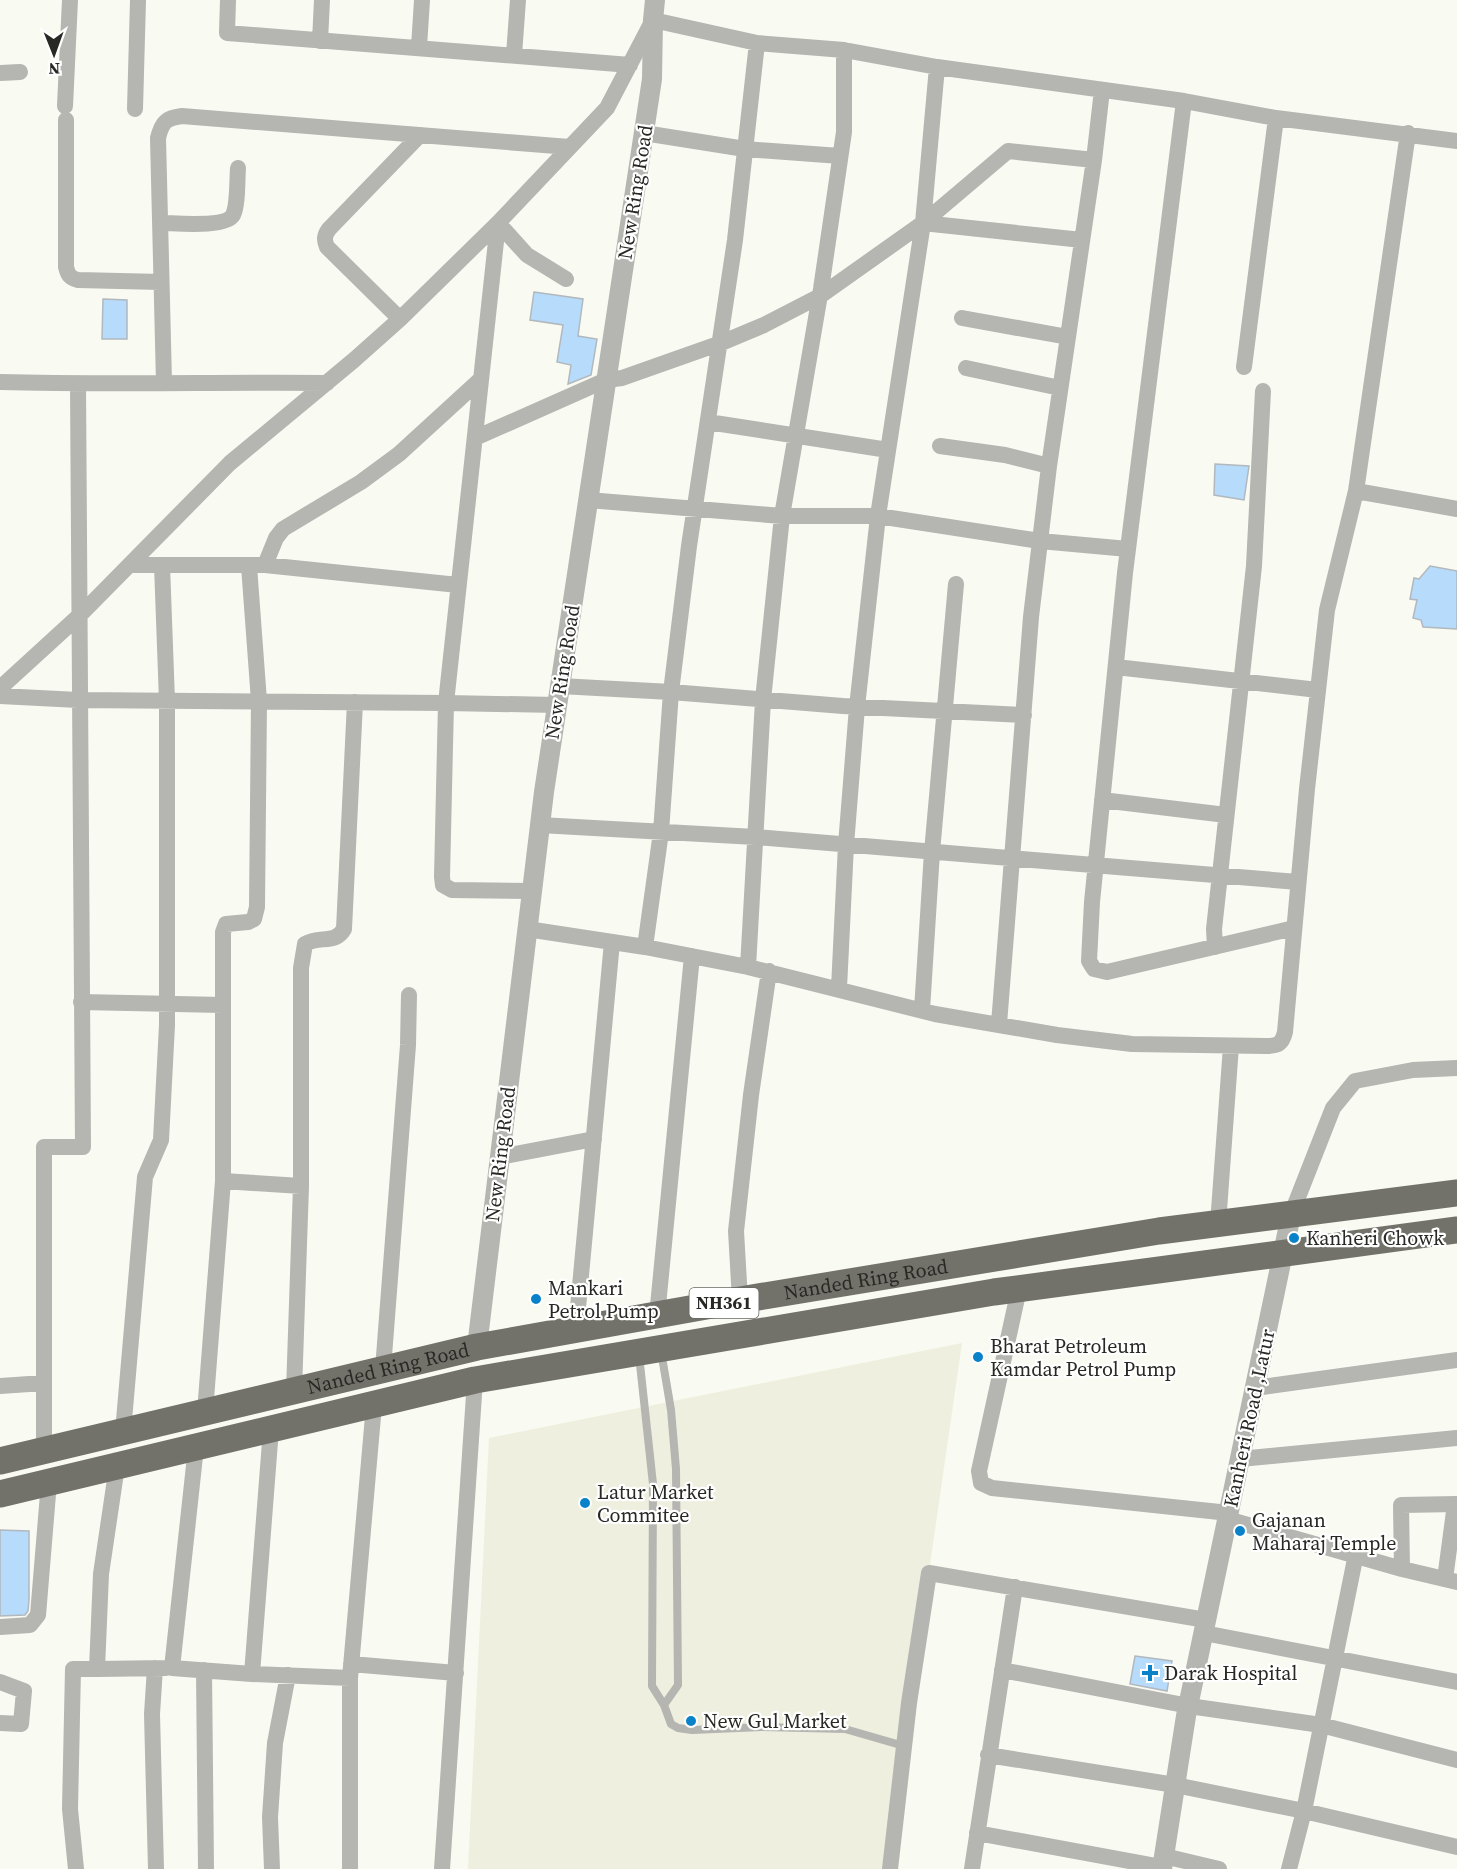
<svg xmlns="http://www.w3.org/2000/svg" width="1457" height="1869" font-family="'Source Serif 4',serif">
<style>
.built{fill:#eeefdf}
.building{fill:#b7dbfa;stroke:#b1b8be;stroke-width:1.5}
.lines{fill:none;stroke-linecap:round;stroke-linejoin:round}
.service{stroke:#b5b5b1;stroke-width:8}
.minor{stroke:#b5b5b1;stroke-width:16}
.tertiary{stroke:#b5b5b1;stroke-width:20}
.trunk{stroke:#72726b;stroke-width:27}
.poi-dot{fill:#0a82ca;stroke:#fff;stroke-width:2}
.labels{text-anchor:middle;stroke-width:4.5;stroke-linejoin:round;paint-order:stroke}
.shield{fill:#fff;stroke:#686866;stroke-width:1.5}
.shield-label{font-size:18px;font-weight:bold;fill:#282825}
.street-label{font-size:20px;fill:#282825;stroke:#fff}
.poi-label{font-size:20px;fill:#282825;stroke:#fff;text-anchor:start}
</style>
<rect width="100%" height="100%" fill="#f9faf1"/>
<path class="built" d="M962 1343 886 1869H468L489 1438Z"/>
<path class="building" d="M534 292 583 299 578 336 597 339 591 375 568 384 571 365 557 362 563 325 530 320Z
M103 299 127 300V339H102Z
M1215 464 1249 466 1244 500 1214 495Z
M1430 566 1457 571V629L1423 627 1421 620 1413 618 1417 600 1410 599 1414 578 1419 579Z
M0 1530 29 1531V1600L28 1611 25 1615 0 1616Z
M1135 1656 1172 1661 1167 1691 1130 1684Z"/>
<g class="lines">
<path class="service" d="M661 1351 671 1410 676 1469 678 1685 664 1705
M639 1355 653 1484 652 1686 664 1705 671 1724 678 1728 692 1730 762 1727 845 1729 904 1746"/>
<path class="minor" d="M228 0 227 33 630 65
M320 41 322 0
M419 47 422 0
M514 55 518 0
M0 73 20 72
M1184 101 1125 573 1092 902 1089 961 1094 969 1107 972 1294 928
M65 106 70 0
M135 109 138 0
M66 120V267C68 275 70 278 78 280L161 282
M644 133 745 149 840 156
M160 223C175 223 226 228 233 215 238 205 237 181 238 168
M498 223 527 255 566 279
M923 223 1082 240
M962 318 1068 337
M400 319 327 247C324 240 324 236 329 229L420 135
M1244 367 1276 118
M966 368 1060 388
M0 382C109 385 218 382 327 383
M164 382 158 138C162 122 166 118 182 116L569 147
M708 422 888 450
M475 438 606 380 622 378 721 343 764 325 820 296 923 223 1008 151 1094 160
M940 446 1005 455 1049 466
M1356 491 1457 509
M588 500 782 516H878L1040 541 1128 549
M130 565H265L458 585
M265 565 276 538 283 529 361 482 399 454 481 379
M1116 667 1318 690
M560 686 671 692 843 706 1024 715
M0 688 80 615 230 463 354 360 400 319 498 223 607 108 653 20 757 43 844 50 937 67 1184 101 1276 118 1457 141
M0 696 78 700 446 703 498 223
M1102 800 1226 815
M540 825 755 837 1298 882
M531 891 452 890 443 885 442 877 446 703 557 705
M527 929 645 947 748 967 935 1014 1057 1035 1132 1044 1266 1046C1278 1046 1282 1044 1285 1032L1307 789 1327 610 1356 491 1408 133
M645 947 661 832 671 692 689 546 735 240 757 43
M1215 947 1214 929 1254 566 1263 391
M748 967 763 700 782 516 821 289 844 132V50
M839 988 846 845 857 707 878 516 923 223 937 67
M81 1002 223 1005
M922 1010 932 852 956 584
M999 1024 1031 617 1049 466 1094 160 1102 90
M500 1157 594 1139
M223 1181V932L226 924 248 922 254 919 257 907 259 701 249 566
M1291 1215 1333 1108 1355 1081 1413 1070 1457 1068
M1218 1224 1231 1046
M1019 1289 979 1471 981 1483 992 1488 1229 1513
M740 1300 736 1231 751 1095 769 971
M657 1316 692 956
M576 1329 612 942
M383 1369 408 1045 409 995
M0 1386 44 1383
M1255 1388 1457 1360
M294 1391 301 1186V968L305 944C319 935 335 945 344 929L355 702
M205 1412 223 1181 301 1186
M271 1429 252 1674 350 1678
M123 1432 145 1177 161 1140 167 1025V701L162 565
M196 1447 172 1668 252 1674
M44 1451V1147H83L78 384
M1240 1459 1457 1438
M1227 1519 1402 1569 1457 1582
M1402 1569 1401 1505 1457 1504
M1445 1579 1455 1504
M0 1627 30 1625 38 1615 49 1482
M1204 1633 1457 1682
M351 1664 456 1673
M155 1668 152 1714 156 1869
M97 1669 166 1668
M204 1670 206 1869
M1002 1670 1189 1706 1321 1725 1457 1760
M0 1682 24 1691 21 1724 0 1723
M988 1755 1175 1785 1304 1811 1356 1554
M977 1833 1162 1867
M1164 1856 1219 1869
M76 1869 70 1809 73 1669H97L101 1574 117 1466
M272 1869 270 1817 275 1743 288 1675
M350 1869V1678L374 1405
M442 1869 475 1380
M890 1869 909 1703 929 1573 1206 1620
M972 1869 1015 1587
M1289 1869 1304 1811 1457 1847"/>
<path class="tertiary" d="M477 1347 544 792 652 79 653 20 655 0
M1162 1869 1186 1716 1291 1215"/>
<g class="trunk">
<path id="s1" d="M0 1461 477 1347 740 1300 1159 1231 1457 1193"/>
<path d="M0 1494 475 1380 994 1292 1457 1230"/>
</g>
</g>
<g class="poi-dot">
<circle cx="1294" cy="1238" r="6"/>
<circle cx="536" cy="1299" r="6"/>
<circle cx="978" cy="1357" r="6"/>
<circle cx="585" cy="1503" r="6"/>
<circle cx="1240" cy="1531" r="6"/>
<path d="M1147 1664h6v6h6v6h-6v6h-6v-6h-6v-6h6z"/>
<circle cx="691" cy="1721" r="6"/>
</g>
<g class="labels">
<rect class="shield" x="689.5" y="1288" width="69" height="30" rx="4.5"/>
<g class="shield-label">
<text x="724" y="1309">NH361</text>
</g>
<g class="street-label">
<text transform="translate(635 192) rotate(-81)" y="7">New Ring Road</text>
<text transform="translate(562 672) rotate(-81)" y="7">New Ring Road</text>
<text transform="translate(500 1154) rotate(-83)" y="7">New Ring Road</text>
<text dy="7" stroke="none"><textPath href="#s1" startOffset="885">Nanded Ring Road</textPath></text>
<text dy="7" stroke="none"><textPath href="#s1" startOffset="399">Nanded Ring Road</textPath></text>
<text transform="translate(1249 1418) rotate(-78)" y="7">Kanheri Road ,Latur</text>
</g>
<g class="poi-label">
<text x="1306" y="1245">Kanheri Chowk</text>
<text x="548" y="1295">Mankari<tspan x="548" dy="23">Petrol Pump</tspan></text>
<text x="990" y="1353">Bharat Petroleum<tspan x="990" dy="23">Kamdar Petrol Pump</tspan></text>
<text x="597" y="1499">Latur Market<tspan x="597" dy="23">Commitee</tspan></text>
<text x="1252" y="1527">Gajanan<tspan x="1252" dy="23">Maharaj Temple</tspan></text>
<text x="1164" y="1680">Darak Hospital</text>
<text x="703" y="1728">New Gul Market</text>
</g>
</g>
<g transform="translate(54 54) rotate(179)" stroke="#ffffff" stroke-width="4.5" paint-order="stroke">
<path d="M0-4.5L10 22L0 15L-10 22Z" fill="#282825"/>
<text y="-9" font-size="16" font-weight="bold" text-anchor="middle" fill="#282825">N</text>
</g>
</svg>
